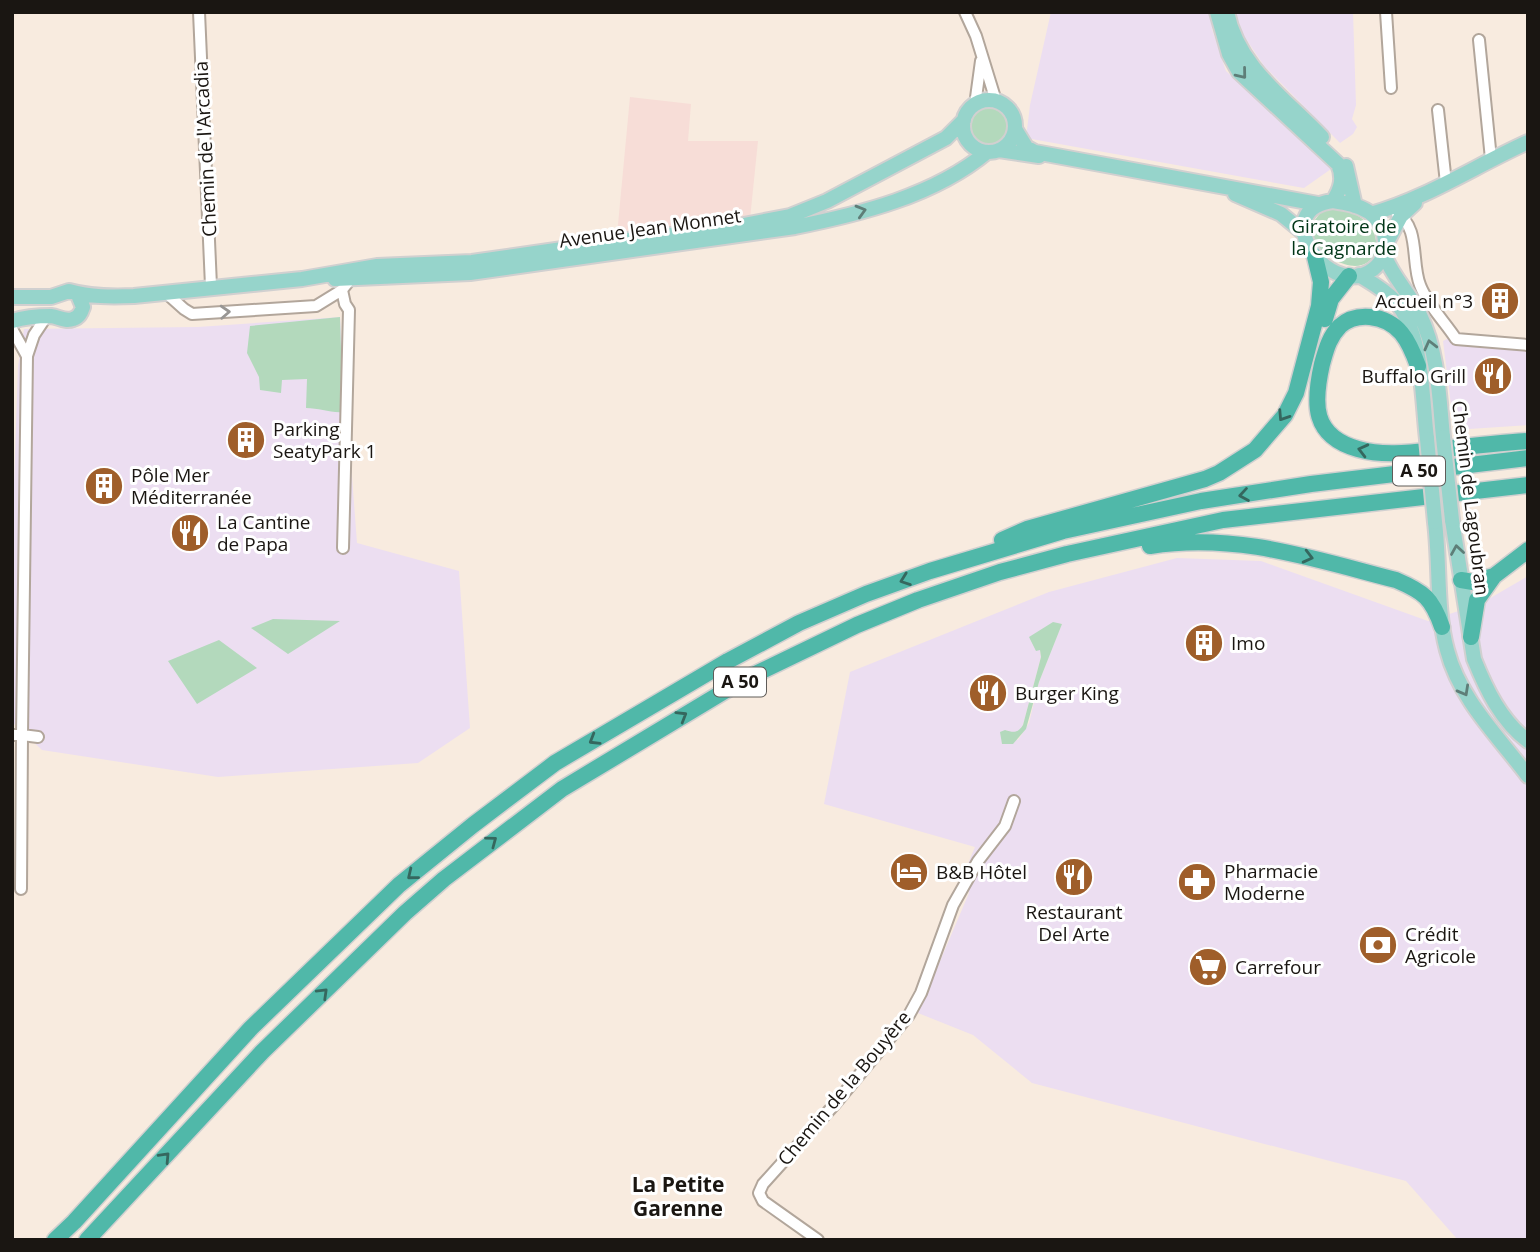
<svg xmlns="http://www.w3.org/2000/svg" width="1540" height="1252" font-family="'Open Sans',sans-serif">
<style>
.commercial{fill:#ecdef1;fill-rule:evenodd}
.industrial{fill:#f7ddd7}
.green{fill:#b3d9bc}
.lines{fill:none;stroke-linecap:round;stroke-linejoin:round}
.minor-casing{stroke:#b2a69b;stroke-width:14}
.major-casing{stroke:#d1d0d0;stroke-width:18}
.highway-casing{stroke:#d1d0d0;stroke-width:19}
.minor{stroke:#fff;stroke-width:10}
.major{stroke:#96d4cb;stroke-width:14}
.highway{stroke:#50b8a9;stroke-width:16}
.major-bridge-casing{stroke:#d1d0d0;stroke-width:18;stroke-linecap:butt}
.major-bridge{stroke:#96d4cb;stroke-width:14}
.oneway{stroke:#5e7e78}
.oneway2{stroke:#989694}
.oneway3{stroke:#35675e}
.labels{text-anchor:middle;stroke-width:6;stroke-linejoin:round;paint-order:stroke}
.shield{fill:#fff;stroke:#5f5c59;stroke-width:2}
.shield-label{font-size:18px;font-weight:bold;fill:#1a1612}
.street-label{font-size:19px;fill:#1a1612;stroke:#fff}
.park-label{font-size:19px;fill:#003517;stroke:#fff}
.poi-label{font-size:19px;fill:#1a1612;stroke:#fff;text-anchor:start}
.neighbourhood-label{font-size:21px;font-weight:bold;fill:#1a1612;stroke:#fff}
</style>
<rect width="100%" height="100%" fill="#f8ebdf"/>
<path class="commercial" d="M1051 12H1211L1212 29 1226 71 1331 169 1304 188 1026 138 1030 105Z
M1235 12H1353L1356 105 1352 119 1357 127 1353 134 1340 143 1264 66 1244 36Z
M340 317 357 543 459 571 470 728 418 763 218 777 42 750 12 722V543L18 366 24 329 198 327Z
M1457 334 1528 340V425L1454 430 1443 341Z
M1177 558 1261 561 1428 621 1480 604 1528 576V1240H1458L1406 1181 1032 1083 973 1035 918 1013 969 893 964 873 975 847 824 804 850 672 1049 592ZM1062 623 1039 682 1029 723 1018 740 1005 730 1012 733 1019 731 1023 725 1041 657 1040 649Z"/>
<path class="industrial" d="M630 97 691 104 688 141H758L750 219 617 235Z"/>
<path class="green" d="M968 126a21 21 0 1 1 42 0a21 21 0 1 1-42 0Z
M1334 208C1398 217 1383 288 1333 259 1316 249 1313 244 1311 225L1321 212Z
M340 317 343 412C330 413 319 408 306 408L307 379 282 380 281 393 260 390 259 377 247 353 250 326Z
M273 619 340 621 288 654 251 628Z
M1053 622 1062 624 1039 682 1026 729 1013 744H1002L1000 732 1005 730C1014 733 1018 733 1023 725L1041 657 1040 650 1036 651 1029 637Z
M219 640 257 668 197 704 168 661Z"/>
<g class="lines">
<g class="minor-casing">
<path id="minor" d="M199 12 211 286
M965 12 976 36 996 101
M1386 12 1391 88
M1479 40 1491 159
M975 105 981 61
M1438 110 1446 183
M1397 214C1420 226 1411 263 1420 285 1427 304 1445 322 1456 339L1528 345
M165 292 184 309 192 314 316 306 342 290
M12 329 27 356
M343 548 349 310 345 304 342 290 353 276
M12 735H22L27 356 34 335 46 317
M21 889 22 735 38 737
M818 1240 763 1201 759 1193 763 1184 835 1104 909 1015 921 993 953 905 978 861 1005 826 1014 801"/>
</g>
<g class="major-casing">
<path id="major" d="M1217 12 1229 54 1239 72 1338 164C1344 178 1341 189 1333 201
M1227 12C1238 67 1286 99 1322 137
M963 126a26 26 0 1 1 52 0a26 26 0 1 1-52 0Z
M1015 129 1026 147 1035 152 1318 204
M999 150 1039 156
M1346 166 1355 206
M1235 194 1281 214 1304 233
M1333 201C1346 203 1358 205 1369 212 1389 226 1392 259 1369 272 1325 297 1268 209 1333 201Z
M1371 214C1427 198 1475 166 1528 142
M1386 244 1401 216 1415 203
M1384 254C1392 277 1410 293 1420 315 1438 352 1439 396 1443 437
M1359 275C1372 283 1385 290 1395 301 1423 332 1422 398 1427 439
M335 279 470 273 795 227C860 214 934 196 987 152
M12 297H51L69 291C90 297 111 297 134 296L302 279 377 266 472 262 611 242 723 229 790 216 827 201 946 138 964 120
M12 321C25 317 37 316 51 316 59 317 65 322 73 319 79 317 81 313 83 307L78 295
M1452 520 1474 659C1486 689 1501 721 1528 741
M1435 522C1440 563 1436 610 1447 650 1460 700 1498 736 1528 776"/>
</g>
<g class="highway-casing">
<path id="highway" d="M1325 319 1331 299 1349 276
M1418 366C1409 341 1399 320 1370 317 1359 316 1348 319 1340 326 1329 337 1326 350 1322 364 1313 404 1312 436 1358 449 1385 457 1415 452 1443 449 1471 446 1499 443 1528 441
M1002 540 1027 529 1205 479 1219 473 1255 450 1285 415 1296 393 1319 306 1321 282 1315 257
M1150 546C1236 532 1314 559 1396 580 1424 592 1432 598 1442 627
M1461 580 1473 582 1494 576
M1471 637 1477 600 1494 576 1528 550
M55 1240 74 1222 251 1028 399 885 473 825 555 763 728 661 799 623 866 594 930 571 1063 531 1201 501 1311 484 1528 458
M87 1240 262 1052 405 913 444 879 562 789 743 680 857 625 918 600 1000 572 1067 554 1223 520 1528 485"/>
</g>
<use href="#minor" class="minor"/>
<use href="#major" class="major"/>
<use href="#highway" class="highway"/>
<g class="major-bridge-casing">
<path id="major-bridge" d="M1443 437 1452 520
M1427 439 1435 522"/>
</g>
<use href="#major-bridge" class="major-bridge"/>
</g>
<defs><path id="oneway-chevron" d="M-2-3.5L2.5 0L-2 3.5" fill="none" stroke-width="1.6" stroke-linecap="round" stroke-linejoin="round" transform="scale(1.75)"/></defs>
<g class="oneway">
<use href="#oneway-chevron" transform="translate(1242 74) rotate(51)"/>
<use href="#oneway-chevron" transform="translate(861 211) rotate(-16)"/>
<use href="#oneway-chevron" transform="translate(1430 345) rotate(-104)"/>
<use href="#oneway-chevron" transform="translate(1457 550) rotate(-99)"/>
<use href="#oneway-chevron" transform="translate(1464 691) rotate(61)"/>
</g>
<use class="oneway2" href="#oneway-chevron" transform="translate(225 312) rotate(-3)"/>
<g class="oneway3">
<use href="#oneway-chevron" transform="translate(1283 416) rotate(123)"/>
<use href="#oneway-chevron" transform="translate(1363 450) rotate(-166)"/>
<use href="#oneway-chevron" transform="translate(1244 495) rotate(171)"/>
<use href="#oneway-chevron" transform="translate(1308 557) rotate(14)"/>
<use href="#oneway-chevron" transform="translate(905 580) rotate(160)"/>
<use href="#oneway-chevron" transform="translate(682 716) rotate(-31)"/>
<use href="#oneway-chevron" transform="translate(594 740) rotate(149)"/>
<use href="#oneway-chevron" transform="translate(492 841) rotate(-37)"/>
<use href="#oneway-chevron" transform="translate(412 875) rotate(141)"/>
<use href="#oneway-chevron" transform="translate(323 993) rotate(-44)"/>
<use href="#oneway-chevron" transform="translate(165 1157) rotate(-47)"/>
</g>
<defs>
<g id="building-disc" transform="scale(2.0125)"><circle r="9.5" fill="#9f5e2a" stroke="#fff"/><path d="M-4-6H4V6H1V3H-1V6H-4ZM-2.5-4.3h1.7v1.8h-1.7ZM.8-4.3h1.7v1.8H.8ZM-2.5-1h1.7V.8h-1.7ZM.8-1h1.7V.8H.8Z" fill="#fff"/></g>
<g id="restaurant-disc" transform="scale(2.0125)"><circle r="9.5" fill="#9f5e2a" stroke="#fff"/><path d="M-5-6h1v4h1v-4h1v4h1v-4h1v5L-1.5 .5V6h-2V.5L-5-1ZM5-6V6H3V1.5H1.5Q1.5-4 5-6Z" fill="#fff"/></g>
<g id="hotel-disc" transform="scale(2.0125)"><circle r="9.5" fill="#9f5e2a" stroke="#fff"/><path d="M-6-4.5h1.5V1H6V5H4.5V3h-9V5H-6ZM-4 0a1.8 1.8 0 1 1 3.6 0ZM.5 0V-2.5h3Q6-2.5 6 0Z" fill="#fff"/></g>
<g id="pharmacy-disc" transform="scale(2.0125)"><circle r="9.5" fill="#9f5e2a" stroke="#fff"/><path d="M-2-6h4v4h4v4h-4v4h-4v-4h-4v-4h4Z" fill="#fff"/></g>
<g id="bank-disc" transform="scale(2.0125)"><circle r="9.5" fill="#9f5e2a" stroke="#fff"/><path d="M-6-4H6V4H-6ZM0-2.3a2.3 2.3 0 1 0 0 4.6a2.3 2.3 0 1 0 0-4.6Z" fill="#fff"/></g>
<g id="supermarket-disc" transform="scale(2.0125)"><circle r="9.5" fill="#9f5e2a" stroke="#fff"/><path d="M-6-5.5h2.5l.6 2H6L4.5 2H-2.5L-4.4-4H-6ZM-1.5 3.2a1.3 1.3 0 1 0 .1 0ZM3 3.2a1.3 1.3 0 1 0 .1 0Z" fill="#fff"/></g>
</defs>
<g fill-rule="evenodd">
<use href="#building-disc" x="1500" y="301"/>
<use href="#restaurant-disc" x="1493" y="376"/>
<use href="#building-disc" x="246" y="440"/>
<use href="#building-disc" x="104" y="486"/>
<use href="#restaurant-disc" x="190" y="533"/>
<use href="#building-disc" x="1204" y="643"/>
<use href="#restaurant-disc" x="988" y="693"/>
<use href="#hotel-disc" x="909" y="872"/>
<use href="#restaurant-disc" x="1074" y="877"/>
<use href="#pharmacy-disc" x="1197" y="882"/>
<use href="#bank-disc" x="1378" y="945"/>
<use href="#supermarket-disc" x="1208" y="967"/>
</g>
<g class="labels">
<g class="shield">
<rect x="1393" y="456.5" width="52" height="29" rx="5"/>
<rect x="714" y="667.5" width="52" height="29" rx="5"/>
</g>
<g class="shield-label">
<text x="1419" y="477">A 50</text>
<text x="740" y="688">A 50</text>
</g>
<g class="street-label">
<text transform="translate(205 149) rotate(-93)" y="7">Chemin de l'Arcadia</text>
<text transform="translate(650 228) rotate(-8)" y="7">Avenue Jean Monnet</text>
<text transform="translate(1471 498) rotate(83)" y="7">Chemin de Lagoubran</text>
<text transform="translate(844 1088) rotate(-50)" y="7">Chemin de la Bouyère</text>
</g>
<g class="park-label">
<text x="1344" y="233">Giratoire de<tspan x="1344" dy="22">la Cagnarde</tspan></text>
</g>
<g class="poi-label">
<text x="1473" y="308" text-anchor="end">Accueil n°3</text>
<text x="1466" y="383" text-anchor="end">Buffalo Grill</text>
<text x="273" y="436">Parking<tspan x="273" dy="22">SeatyPark 1</tspan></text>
<text x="131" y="482">Pôle Mer<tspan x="131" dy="22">Méditerranée</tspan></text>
<text x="217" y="529">La Cantine<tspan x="217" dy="22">de Papa</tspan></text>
<text x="1231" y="650">Imo</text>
<text x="1015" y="700">Burger King</text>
<text x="1224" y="878">Pharmacie<tspan x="1224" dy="22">Moderne</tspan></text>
<text x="936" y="879">B&amp;B Hôtel</text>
<text x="1074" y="919" text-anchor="middle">Restaurant<tspan x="1074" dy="22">Del Arte</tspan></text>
<text x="1405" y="941">Crédit<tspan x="1405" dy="22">Agricole</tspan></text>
<text x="1235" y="974">Carrefour</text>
</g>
<g class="neighbourhood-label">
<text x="678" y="1192">La Petite<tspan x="678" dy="24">Garenne</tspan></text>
</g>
</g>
<rect width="1540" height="1252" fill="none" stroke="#1a1612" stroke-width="28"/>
</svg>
